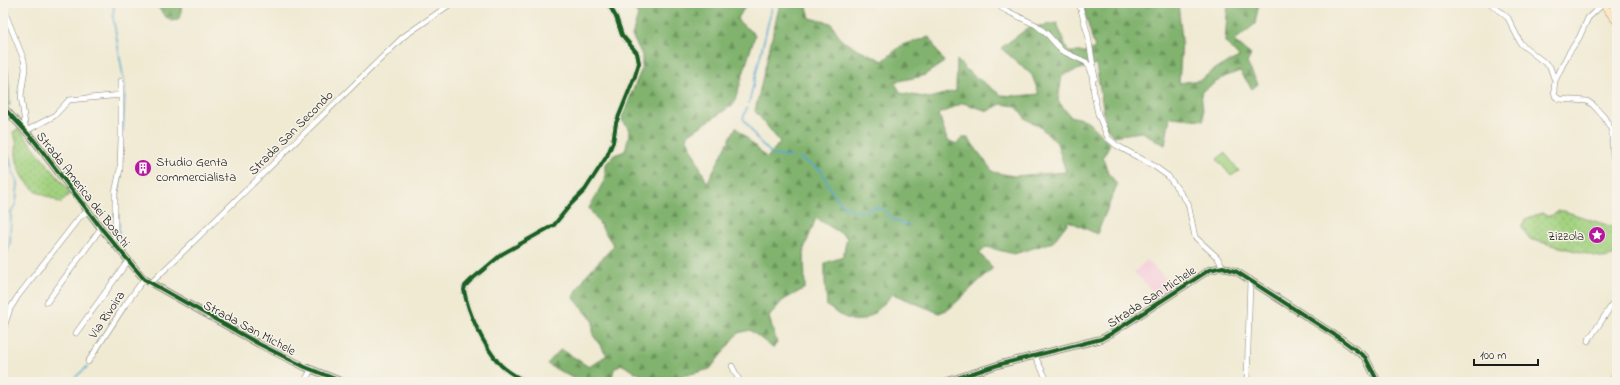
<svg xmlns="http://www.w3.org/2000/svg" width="1620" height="385" font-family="'Indie Flower',sans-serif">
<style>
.built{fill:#f5cfdb}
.forest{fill:url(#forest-firs);stroke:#4e6845;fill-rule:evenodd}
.park{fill:url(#park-dots);stroke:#5f764e}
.garden{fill:#a2d17f;stroke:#5f764e}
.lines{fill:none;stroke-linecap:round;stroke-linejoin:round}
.stream{stroke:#55a8d1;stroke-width:1.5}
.minor-casing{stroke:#868378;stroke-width:6}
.tertiary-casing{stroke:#868378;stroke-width:8}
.secondary-casing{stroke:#868378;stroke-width:8}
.minor{stroke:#fff;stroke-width:5}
.tertiary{stroke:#fff;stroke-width:6}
.secondary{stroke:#fde5c5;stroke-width:7}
.cycleway-casing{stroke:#f7f3e8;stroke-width:6}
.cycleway{stroke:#1b5e20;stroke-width:4}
.labels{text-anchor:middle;stroke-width:3;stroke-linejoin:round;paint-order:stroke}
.street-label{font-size:13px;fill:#1c1c1c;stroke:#f7f3e8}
.poi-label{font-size:13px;fill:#1c1c1c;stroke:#f7f3e8;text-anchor:start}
</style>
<defs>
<pattern id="forest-firs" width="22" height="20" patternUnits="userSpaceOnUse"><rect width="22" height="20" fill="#81b36e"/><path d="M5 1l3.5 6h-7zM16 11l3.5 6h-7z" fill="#69915a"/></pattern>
<pattern id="park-dots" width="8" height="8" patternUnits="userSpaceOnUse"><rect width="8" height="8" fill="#a2d17f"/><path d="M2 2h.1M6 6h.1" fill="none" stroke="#8bb36d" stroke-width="1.8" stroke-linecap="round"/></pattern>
</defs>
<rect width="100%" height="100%" fill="#f7f3e8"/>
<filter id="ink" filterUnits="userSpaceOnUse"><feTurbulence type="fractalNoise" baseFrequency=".025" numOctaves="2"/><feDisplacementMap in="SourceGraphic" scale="8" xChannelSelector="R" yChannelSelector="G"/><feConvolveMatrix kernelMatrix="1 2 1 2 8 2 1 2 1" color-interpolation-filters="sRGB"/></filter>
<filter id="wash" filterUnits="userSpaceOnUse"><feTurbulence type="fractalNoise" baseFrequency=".012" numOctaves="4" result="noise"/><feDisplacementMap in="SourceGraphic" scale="16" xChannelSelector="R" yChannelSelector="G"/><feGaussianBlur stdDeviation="0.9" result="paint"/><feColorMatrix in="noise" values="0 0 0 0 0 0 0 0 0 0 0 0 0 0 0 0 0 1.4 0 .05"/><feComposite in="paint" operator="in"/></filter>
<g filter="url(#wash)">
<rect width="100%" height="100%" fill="#f0ead3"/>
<path class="built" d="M1147 260 1175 288 1159 298 1134 272Z"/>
<path class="forest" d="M155 3H182L180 17 177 20 171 21 164 15Z
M630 3H747L737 20 755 35 734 104 686 136 707 183 736 127 767 158 780 142 755 111 780 3H806L810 18 831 23 842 41 883 61 902 45 929 37 944 62 923 76 894 82 901 93 929 98 956 91 957 60 970 73 1001 95 1018 96 1039 94 1032 75 1001 48 1028 28 1057 23 1068 52H1085L1095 48 1082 3H1178L1182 40 1179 83 1200 80 1217 68 1239 57 1225 42 1228 3H1259L1255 24 1234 41 1251 55 1247 63 1258 84 1252 89 1240 71 1224 77 1201 92 1204 120 1170 117 1165 145 1142 132 1113 136 1106 127 1096 64 1062 75 1058 101 1070 116 1086 120 1110 144 1103 157 1107 170 1117 185 1097 234 1069 221 1053 242 1014 254 987 247 979 253 993 268 949 309 939 313 893 294C868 320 861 332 827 306L825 281V263L843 257 847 237 816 218 804 249 805 288 782 301 769 317 777 343 773 348 750 330 738 333 710 369 675 378H646L621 364 614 369 611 382H580L547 364 561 349 589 367 607 355 593 335V321L573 297 587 274 614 246 589 208 605 179V165L614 155 625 151 630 130 621 119 642 68V55L632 36 638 15ZM963 103 988 111 1001 104 1016 106 1026 119 1039 126 1057 143 1066 172 1014 176 993 172 968 138H962L957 144 947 140 939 114Z
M3 12C8 25 12 33 3 44Z
M3 52 8 73 10 105 6 107 3 104Z"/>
<path class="park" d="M19 129 71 193 60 203C53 198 45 196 37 192 25 183 17 169 16 154 16 144 18 143 13 132Z
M1559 211H1564L1616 228 1617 227V249L1613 256 1603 258 1529 239 1522 227 1525 219 1542 213C1549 218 1551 216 1559 211Z"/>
<path class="garden" d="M1225 153 1239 171 1231 176 1217 159Z"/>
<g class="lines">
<path class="stream" d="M114 3 113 17 125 88 123 132
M749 103 773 3
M747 108 743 118 758 140 773 155 792 157
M3 133 13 172 18 183 16 204 11 212 10 243 3 264
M799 158 822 171 830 189 842 204 855 211H864L875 207 883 209 893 220 909 225
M117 204 121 176
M119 223V245
M70 382 87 367"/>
</g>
</g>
<g filter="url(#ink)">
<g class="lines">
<g class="minor-casing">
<path id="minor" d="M994 3 1007 11 1036 25 1048 35 1062 51 1086 62 1090 68 1092 74 1094 95 1098 114 1108 138 1116 145 1154 166 1168 176 1188 203 1195 237 1217 257 1223 267
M1079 3 1088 35 1095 78
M1490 3 1508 18 1521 44 1550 67 1555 81
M1612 3 1616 20
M1603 4 1588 18 1579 38 1568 54 1555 81 1554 89 1555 96 1559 99 1587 101 1593 105 1604 117 1612 131 1613 157 1617 164
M3 8 24 60 25 69 21 96 26 131 54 116 69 100 121 95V138L120 169 115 193V236L113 242
M121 95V81
M150 284 403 37 452 3
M47 302 101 228
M3 330 10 309 18 296 79 218 88 211
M76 333 128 261
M1588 341 1614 302 1617 303
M1035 356 1048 382
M88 362 125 305 144 279
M732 366 740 382
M304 382 311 370
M526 382C516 376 505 371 498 362 483 344 468 313 464 290L465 286 471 280 502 254 554 225 571 204 585 190 607 156 613 142 616 123 635 76 639 63 637 53 622 35 616 17 608 3
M1247 382 1250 279
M1612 382 1615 373 1617 372"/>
</g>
<g class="tertiary-casing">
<path id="tertiary" d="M3 107 33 139 101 228 144 279 259 344 305 367 343 382
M945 382 1001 364 1101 339 1112 333 1209 270 1223 267 1237 272 1341 339 1365 357 1378 382"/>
</g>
<g class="secondary-casing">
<path id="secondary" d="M1602 3 1617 22"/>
</g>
<use href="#minor" class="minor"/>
<use href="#tertiary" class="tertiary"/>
<use href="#secondary" class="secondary"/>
<g class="cycleway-casing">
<path id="cycleway" d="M3 107 33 139 101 228 144 279 259 344 305 367 343 382
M526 382C516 376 505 371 498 362 483 344 468 313 464 290L465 286 471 280 502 254 554 225 571 204 585 190 607 156 613 142 616 123 635 76 639 63 637 53 622 35 616 17 608 3
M945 382 1001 364 1101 339 1112 333 1209 270 1223 267 1237 272 1341 339 1365 357 1378 382"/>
</g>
<use href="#cycleway" class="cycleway"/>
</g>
</g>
<defs>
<g id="building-disc" transform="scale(0.9)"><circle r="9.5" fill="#b5179e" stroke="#f7f3e8"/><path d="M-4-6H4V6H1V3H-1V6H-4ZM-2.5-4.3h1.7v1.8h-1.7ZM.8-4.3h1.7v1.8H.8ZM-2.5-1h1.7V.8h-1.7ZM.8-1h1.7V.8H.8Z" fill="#fff"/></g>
<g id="sight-disc" transform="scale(0.9)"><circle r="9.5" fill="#b5179e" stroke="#f7f3e8"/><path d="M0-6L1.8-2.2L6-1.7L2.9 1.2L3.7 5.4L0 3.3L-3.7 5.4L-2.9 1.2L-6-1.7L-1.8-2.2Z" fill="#fff"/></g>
</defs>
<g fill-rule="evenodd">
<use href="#building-disc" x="143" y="168"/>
<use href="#sight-disc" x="1597" y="235"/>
</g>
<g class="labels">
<g class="street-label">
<text transform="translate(290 132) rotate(-45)" y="5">Strada San Secondo</text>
<text transform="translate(84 189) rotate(52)" y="5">Strada America dei Boschi</text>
<text transform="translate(1151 296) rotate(-33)" y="5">Strada San Michele</text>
<text transform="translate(106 314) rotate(-56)" y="5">Via Rivoira</text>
<text transform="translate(250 327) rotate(28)" y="5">Strada San Michele</text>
</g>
<g class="poi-label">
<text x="156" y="166">Studio Genta<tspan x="156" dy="15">commercialista</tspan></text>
<text x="1584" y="240" text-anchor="end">Zizzola</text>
</g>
</g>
<rect width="1620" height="385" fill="none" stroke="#f7f3e8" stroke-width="16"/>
<path d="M1474 359v6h64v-6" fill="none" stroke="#1c1c1c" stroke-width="2"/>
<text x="1480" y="359" font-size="12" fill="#1c1c1c" stroke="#f7f3e8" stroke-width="3" paint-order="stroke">100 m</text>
</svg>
